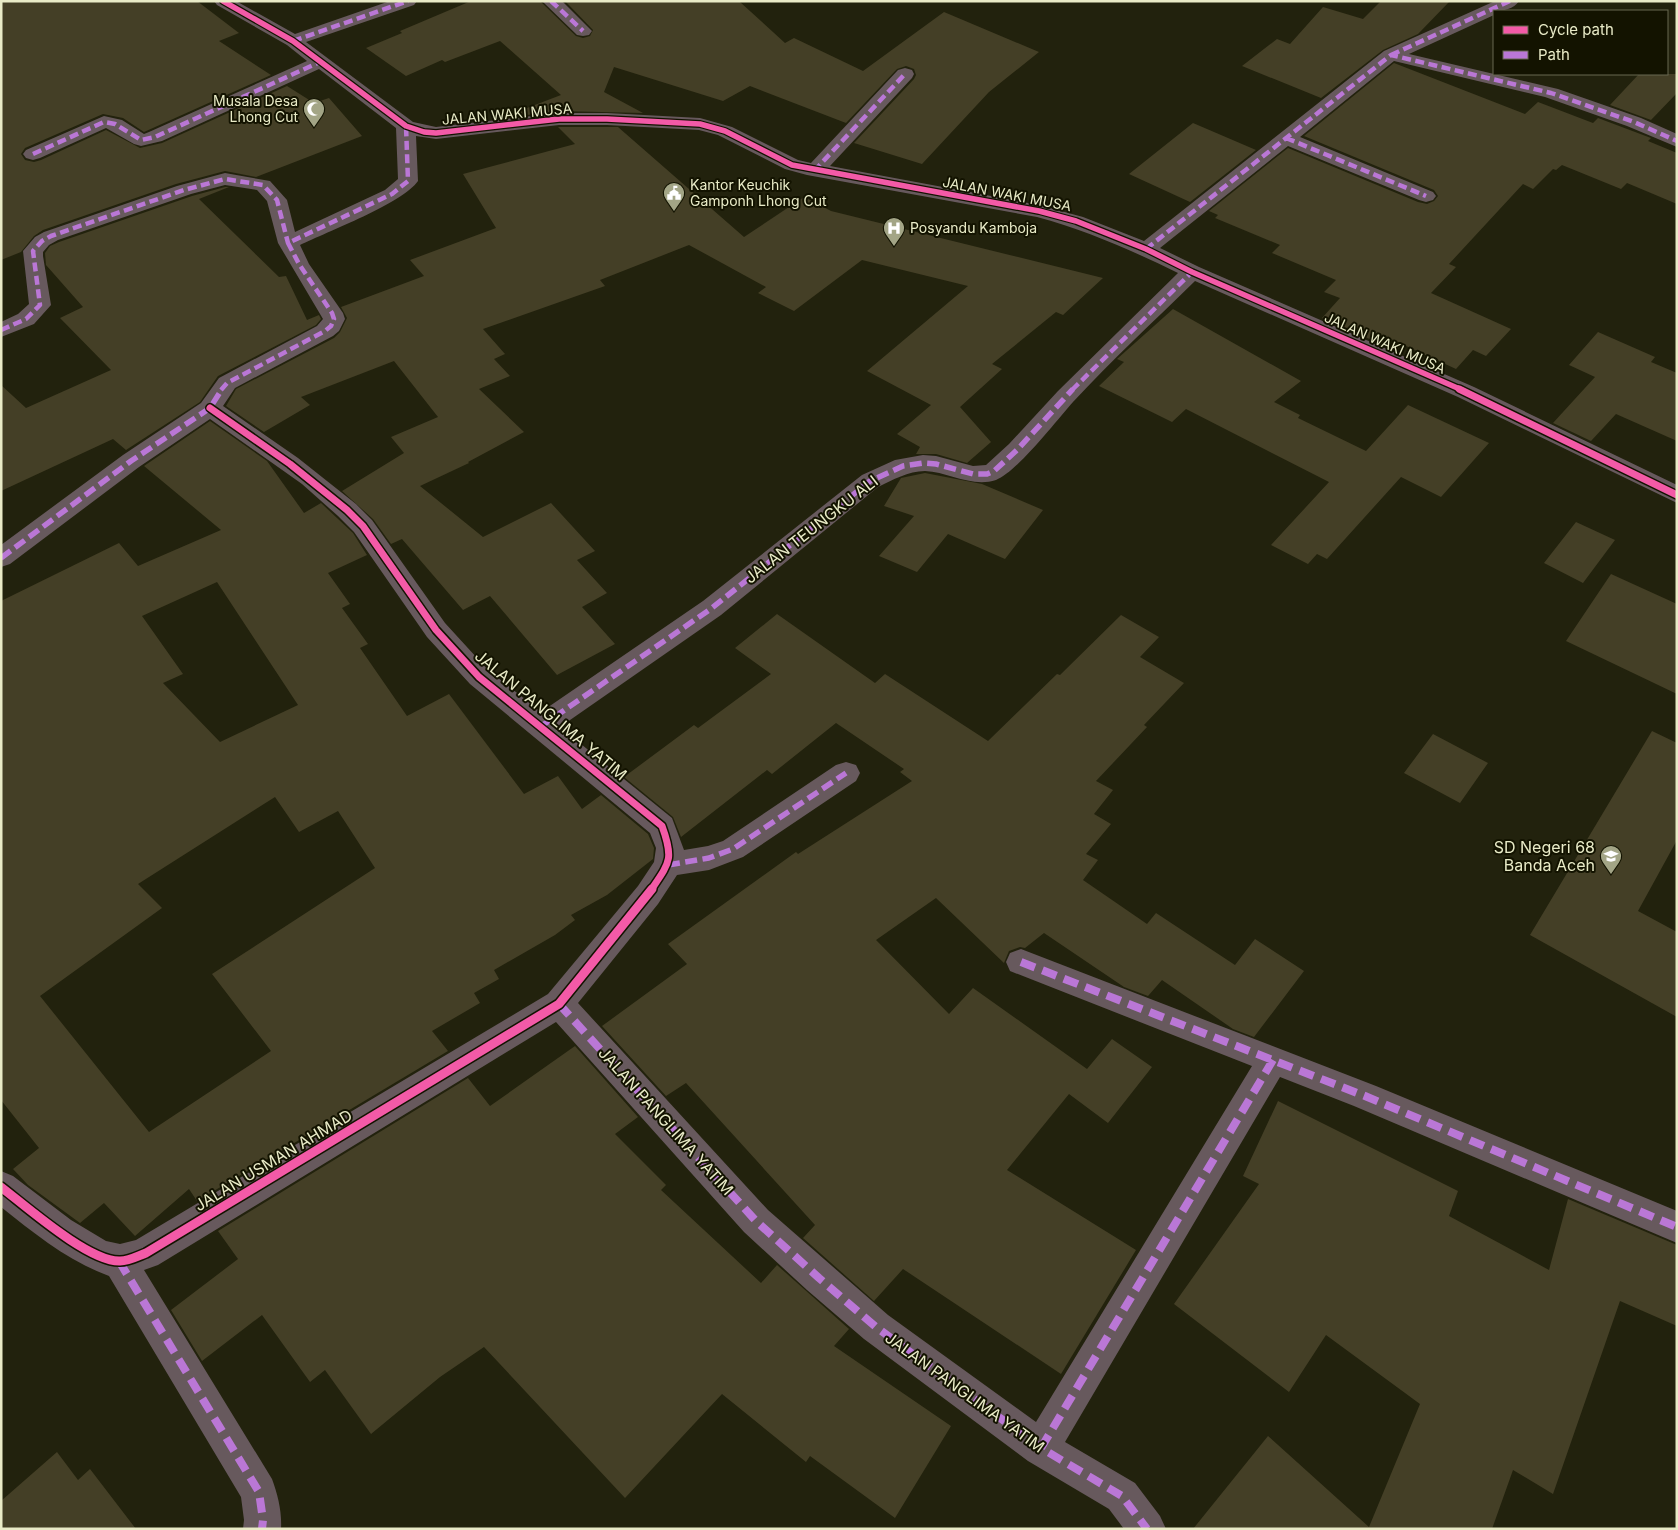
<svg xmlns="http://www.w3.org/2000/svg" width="1678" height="1530" font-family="Inter,sans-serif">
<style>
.building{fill:#443f26;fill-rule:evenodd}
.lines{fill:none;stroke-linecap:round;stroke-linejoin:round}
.street{fill:#67595d;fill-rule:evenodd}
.quiet-far2{stroke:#ba77d6;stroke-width:4.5;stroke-dasharray:9 4.5;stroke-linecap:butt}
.quiet-far1{stroke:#ba77d6;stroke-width:5.5;stroke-dasharray:12 5.5;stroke-linecap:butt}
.quiet{stroke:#ba77d6;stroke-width:8;stroke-dasharray:15 8;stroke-linecap:butt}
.cycleway-far2-casing{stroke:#131300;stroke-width:8}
.cycleway-far1-casing{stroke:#131300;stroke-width:10}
.cycleway-casing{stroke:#131300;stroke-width:12}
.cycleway-far2{stroke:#f35aa7;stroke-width:5.5}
.cycleway-far1{stroke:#f35aa7;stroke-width:7}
.cycleway{stroke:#f35aa7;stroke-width:9}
.labels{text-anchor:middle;stroke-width:4;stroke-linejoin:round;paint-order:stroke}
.far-poi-label{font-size:14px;fill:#e9ebc7;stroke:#131300;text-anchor:start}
.far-street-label{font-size:14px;fill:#e9ebc7;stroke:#131300}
.street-label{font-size:16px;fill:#e9ebc7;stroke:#131300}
.poi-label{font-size:16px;fill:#e9ebc7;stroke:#131300;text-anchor:end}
</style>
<rect width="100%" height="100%" fill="#22220d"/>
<path class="building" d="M1 1H197L239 33 219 41 271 75 144 132 123 118 103 114 25 148 21 154 25 160 34 162 41 160 106 130 140 148 162 143 287 86 314 103 329 98 362 136 256 177 225 171 176 184 43 230 34 236 21 252 1 260Z
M471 1H540L576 36 583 38 590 36 593 30 565 1 740 2 785 43 794 38 863 71 944 12 1039 52 989 92 922 164 854 143 914 79 916 75 914 69 906 66 897 69 846 123 750 86 723 101 614 67 604 92 643 113 559 111 501 118 561 95 500 41 445 62 442 60 406 76 366 48 402 33 400 31Z
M1381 1H1450L1418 34 1383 50 1321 98 1242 66 1277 39 1290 44 1323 7 1363 19Z
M1394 63 1525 114 1538 102 1593 123 1598 118 1651 138 1648 141 1677 153V204L1627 183 1621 189 1562 165 1556 170 1553 169 1533 189 1523 184 1449 264 1456 267 1431 293 1511 329 1486 356 1473 350 1456 369 1378 333 1372 340 1322 318 1340 298 1324 292 1336 280 1272 253 1280 245 1215 218 1218 215 1209 211 1288 148 1418 202 1427 204 1434 201 1438 196 1434 190 1304 136Z
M1639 74H1677V93L1651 120 1610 105Z
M1193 123 1256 150 1190 202 1129 174Z
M558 127H618L744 237 804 197 831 211 1103 278 1063 315 1056 312 992 364 1002 369 960 407 991 442 967 463 936 454H916L920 447 897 434 931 405 867 371 968 286 862 260 794 311 758 293 766 287 689 245 600 280 605 286 483 329 505 354 494 359 510 376 479 389 524 432 468 462 469 463 420 486 483 537 551 503 595 551 577 560 607 593 582 607 615 644 557 675 490 596 463 610 402 539 391 544 373 519 342 491 404 453 391 437 438 417 394 361 301 397 310 405 264 432 226 406 236 389 334 338 340 332 347 318 341 307 424 276 410 260 496 228 463 174 575 144Z
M225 187H229L199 199 279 277 286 276 307 320 319 315 321 319 316 325 218 376 200 402 126 450 113 439 1 491V385L26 408 111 370 60 318 83 307 46 265 45 253 50 246 59 242 192 196Z
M1173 309 1301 381 1274 402 1300 415 1298 418 1366 451 1408 405 1489 443 1441 497 1401 477 1327 559 1317 554 1308 564 1271 545 1329 482 1186 409 1172 422 1099 386 1124 362 1117 359Z
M1598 332 1655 357 1651 362 1677 373V441L1616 414 1591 441 1553 423 1595 377 1569 365Z
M210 421 267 461 304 513 321 503 353 533 367 555 328 573 350 604 342 608 368 644 360 648 407 716 449 694 524 794 558 776 582 809 601 795 648 834 654 848 653 859 607 895 571 915 575 920 555 935 494 970 499 979 474 993 480 1003 432 1031 448 1051 197 1201 189 1189 135 1236 104 1203 80 1223 28 1185 13 1169 39 1148 1 1100V601L119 543 138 566 221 530 144 466ZM217 582 298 705 220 742 163 683 183 674 142 616ZM275 797 299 832 338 811 375 868 212 974 271 1051 149 1132 40 996 162 908 138 884Z
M925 473 982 484 1043 510 1005 559 948 534 917 572 879 556 914 516 884 506 901 478Z
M1576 522 1615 540 1583 583 1544 563Z
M1611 574 1677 604V694L1566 641Z
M777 614 875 683 885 674 988 741 1057 674 1060 675 1121 615 1159 637 1140 657 1184 683 1144 725 1147 727 1096 781 1113 790 1094 814 1111 824 1086 854 1098 860 1083 880 1147 924 1156 913 1235 965 1255 939 1304 971 1254 1037 1233 1029 1162 980 1148 996 1124 987 1044 933 1025 948 1020 947 1009 951 1004 963 936 898 876 940 949 1014 973 988 1087 1069 1112 1039 1152 1067 1108 1123 1069 1094 1007 1170 1136 1250 1061 1374 903 1269 874 1301 803 1238 815 1225 686 1083 666 1096 602 1026 687 964 668 944 796 852 798 854 912 781 900 772 904 769 836 723 772 774 767 770 681 837 673 817 624 777 694 725 698 728 771 674 735 648Z
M1652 731 1677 743V840L1638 911 1677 932V1017L1530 935Z
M1433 734 1488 763 1460 803 1404 773Z
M575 1046 638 1117 615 1134 666 1185 661 1190 761 1283 777 1265 849 1329 834 1346 951 1426 895 1518 810 1456 806 1462 722 1394 625 1498 484 1347 440 1377 371 1434 325 1370 310 1382 262 1315 202 1361 171 1310 238 1259 218 1231 468 1078 490 1106Z
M1278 1101 1458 1191 1449 1216 1549 1270 1568 1199 1677 1245V1326L1620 1301 1553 1494 1513 1470 1492 1529H1193L1268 1436 1369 1527 1420 1404 1326 1335 1289 1392 1174 1304 1259 1184 1243 1176Z
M57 1452 78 1480 90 1469 136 1529H1V1501Z"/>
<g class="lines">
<path class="street" d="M214 1H236L295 34 390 1H417L414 5 306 42 413 122 436 127 559 113H607L700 118 732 127 798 160 811 163 898 70 905 68 912 70 914 74 912 78 830 166 1039 205 1083 217 1144 241 1384 51 1495 1H1519C1514 9 1503 11 1494 11V15L1409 54 1558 89 1641 118 1677 134V147L1627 126 1545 97 1394 61 1300 137 1433 192 1436 196 1433 200 1426 202 1419 200 1288 146 1160 248 1199 267 1474 387 1677 485V503L1458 397 1195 281C1154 321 1112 360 1073 402 1056 421 1017 472 996 480 972 488 949 472 925 471 908 471 893 480 878 487L721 615 560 727 672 818 684 850 708 846 723 841 836 765 846 762 856 765 860 773 856 781 743 857 709 870 677 875 658 904 578 1003 768 1210 888 1315 1036 1422 1252 1066 1010 971 1006 962 1010 953 1021 949 1376 1086 1677 1211V1243L1354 1106 1280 1077 1065 1442 1135 1483 1160 1516 1166 1529H1124L1109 1509 1028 1461 864 1339 807 1290 744 1232 556 1022 158 1265 144 1270 272 1479C278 1495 282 1512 281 1529H243L244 1520 241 1497 109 1276C68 1261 35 1234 1 1207V1171L13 1176 71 1220 106 1241 120 1244 136 1240 548 994 638 886 654 862 656 848 650 833 470 684 427 637 354 532 338 516 302 484 210 419 139 467 10 564 1 567V545L123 455 201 403 219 378 317 326 323 319 278 243 267 201 257 190 225 185 191 194 58 240 49 245 43 252V256L51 305 34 324 1 337V322L18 314 29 304 23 251 35 237 44 232 177 186 225 173 270 181 287 200 295 232 385 190 398 179 396 128 319 69 162 141 141 146 134 144 106 128 40 158 33 160 26 158 23 154 26 150 104 116 122 120 144 134 149 132 307 61 287 45 217 5ZM559 125H607L699 130 718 135 785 169 807 175 1037 217C1086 230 1133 251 1178 273L1058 391 1009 444 986 465 973 466 936 456 923 455 895 460 862 475 703 601 541 712 488 670 445 623 372 520 356 504 298 458 223 406 235 388 333 336 339 331 345 319 343 313 309 264 300 245C327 232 403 203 418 181L416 136 436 139Z
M542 1H562L592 31 589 35 583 36 577 35Z"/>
<path class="quiet-far2" d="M551 1 583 31
M293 41 408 1
M1391 55 1510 1
M1286 138 1426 196
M33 154 104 122 115 124 141 140 155 137 322 61
M814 171 905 74
M1146 249 1391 55 1551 93 1634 122 1677 141
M1 330 26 319 40 305 33 251 42 241 51 236 184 190 225 179 263 185 277 200 288 243
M221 390 227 383 325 331 331 326 334 319 332 313 299 264 288 243 392 194 408 181 406 126
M1072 390 1192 272"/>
<path class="quiet-far1" d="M1 558 131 461 210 408 222 389
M540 727 712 608 870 481 903 466 923 463 936 464 973 474H987L994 471 1017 450 1073 389
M668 865 709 858 733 849 846 773"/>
<path class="quiet" d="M1021 962 1365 1096 1677 1227
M559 1004 756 1221 819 1278 876 1327 1041 1448 1122 1496 1147 1529
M119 1261 259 1492 263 1520 262 1529
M1041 1448 1273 1060"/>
<g class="cycleway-far2-casing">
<path id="cycleway-far2" d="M223 1 293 41 406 126 424 132 436 133 559 119H607L700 124 725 131 792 165 1039 211 1076 221 1146 249 1192 272 1462 390"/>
</g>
<g class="cycleway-far1-casing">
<path id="cycleway-far1" d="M1459 389 1677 495
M210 408 290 464 347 510 363 526 436 630 479 677 662 826C674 859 670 862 651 890"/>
</g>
<g class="cycleway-casing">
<path id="cycleway" d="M1 1187C27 1207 89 1262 120 1261 129 1261 138 1256 146 1253L559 1004 652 889"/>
</g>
<use href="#cycleway-far2" class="cycleway-far2"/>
<use href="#cycleway-far1" class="cycleway-far1"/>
<use href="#cycleway" class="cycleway"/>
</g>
<defs>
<g id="mosque-pin" transform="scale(1.125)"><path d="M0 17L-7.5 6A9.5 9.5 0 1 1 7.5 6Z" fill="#a3a586" stroke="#131300"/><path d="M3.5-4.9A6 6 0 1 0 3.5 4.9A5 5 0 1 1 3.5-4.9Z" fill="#fff"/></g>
<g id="civic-pin" transform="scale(1.125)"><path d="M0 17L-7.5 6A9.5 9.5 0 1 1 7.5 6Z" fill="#a3a586" stroke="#131300"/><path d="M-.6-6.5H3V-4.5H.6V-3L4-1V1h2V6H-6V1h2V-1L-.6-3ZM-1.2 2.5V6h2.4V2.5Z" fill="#fff"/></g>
<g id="hospital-pin" transform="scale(1.125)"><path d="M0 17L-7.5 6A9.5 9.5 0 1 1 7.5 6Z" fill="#a3a586" stroke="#131300"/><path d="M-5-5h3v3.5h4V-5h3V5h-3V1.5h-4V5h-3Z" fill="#fff"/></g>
<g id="school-pin" transform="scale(1.125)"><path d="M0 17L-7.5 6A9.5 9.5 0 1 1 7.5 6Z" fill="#a3a586" stroke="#131300"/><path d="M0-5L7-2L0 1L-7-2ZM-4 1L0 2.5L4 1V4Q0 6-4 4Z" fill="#fff"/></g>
</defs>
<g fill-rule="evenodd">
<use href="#mosque-pin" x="314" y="109"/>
<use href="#civic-pin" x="674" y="193"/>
<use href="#hospital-pin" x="894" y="228"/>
<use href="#school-pin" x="1611" y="856"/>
</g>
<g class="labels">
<g class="far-poi-label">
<text x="298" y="106" text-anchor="end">Musala Desa<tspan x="298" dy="16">Lhong Cut</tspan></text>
<text x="690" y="190">Kantor Keuchik<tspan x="690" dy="16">Gamponh Lhong Cut</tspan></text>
<text x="910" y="233">Posyandu Kamboja</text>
</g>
<g class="far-street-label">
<text transform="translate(507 114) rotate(-5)" y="5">JALAN WAKI MUSA</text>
<text transform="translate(1007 194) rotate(11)" y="5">JALAN WAKI MUSA</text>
<text transform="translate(1385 343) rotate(24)" y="5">JALAN WAKI MUSA</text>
</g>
<g class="street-label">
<text transform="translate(811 529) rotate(-38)" y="6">JALAN TEUNGKU ALI</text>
<text transform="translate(551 715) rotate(40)" y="6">JALAN PANGLIMA YATIM</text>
<text transform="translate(666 1121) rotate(48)" y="6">JALAN PANGLIMA YATIM</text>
<text transform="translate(273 1160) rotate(-31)" y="6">JALAN USMAN AHMAD</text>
<text transform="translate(965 1392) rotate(36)" y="6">JALAN PANGLIMA YATIM</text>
</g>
<g class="poi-label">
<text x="1595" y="853">SD Negeri 68<tspan x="1595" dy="18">Banda Aceh</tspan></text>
</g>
</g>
<rect width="1678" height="1530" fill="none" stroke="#e9ebc7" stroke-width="5"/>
<rect x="1493" y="10" width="175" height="65" fill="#131300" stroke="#696950"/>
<rect x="1503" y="26" width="25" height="8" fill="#f35aa7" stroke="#696950"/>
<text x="1538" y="35" font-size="15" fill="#e9ebc7">Cycle path</text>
<rect x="1503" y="51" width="25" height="8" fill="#ba77d6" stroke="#696950"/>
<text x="1538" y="60" font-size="15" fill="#e9ebc7">Path</text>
</svg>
